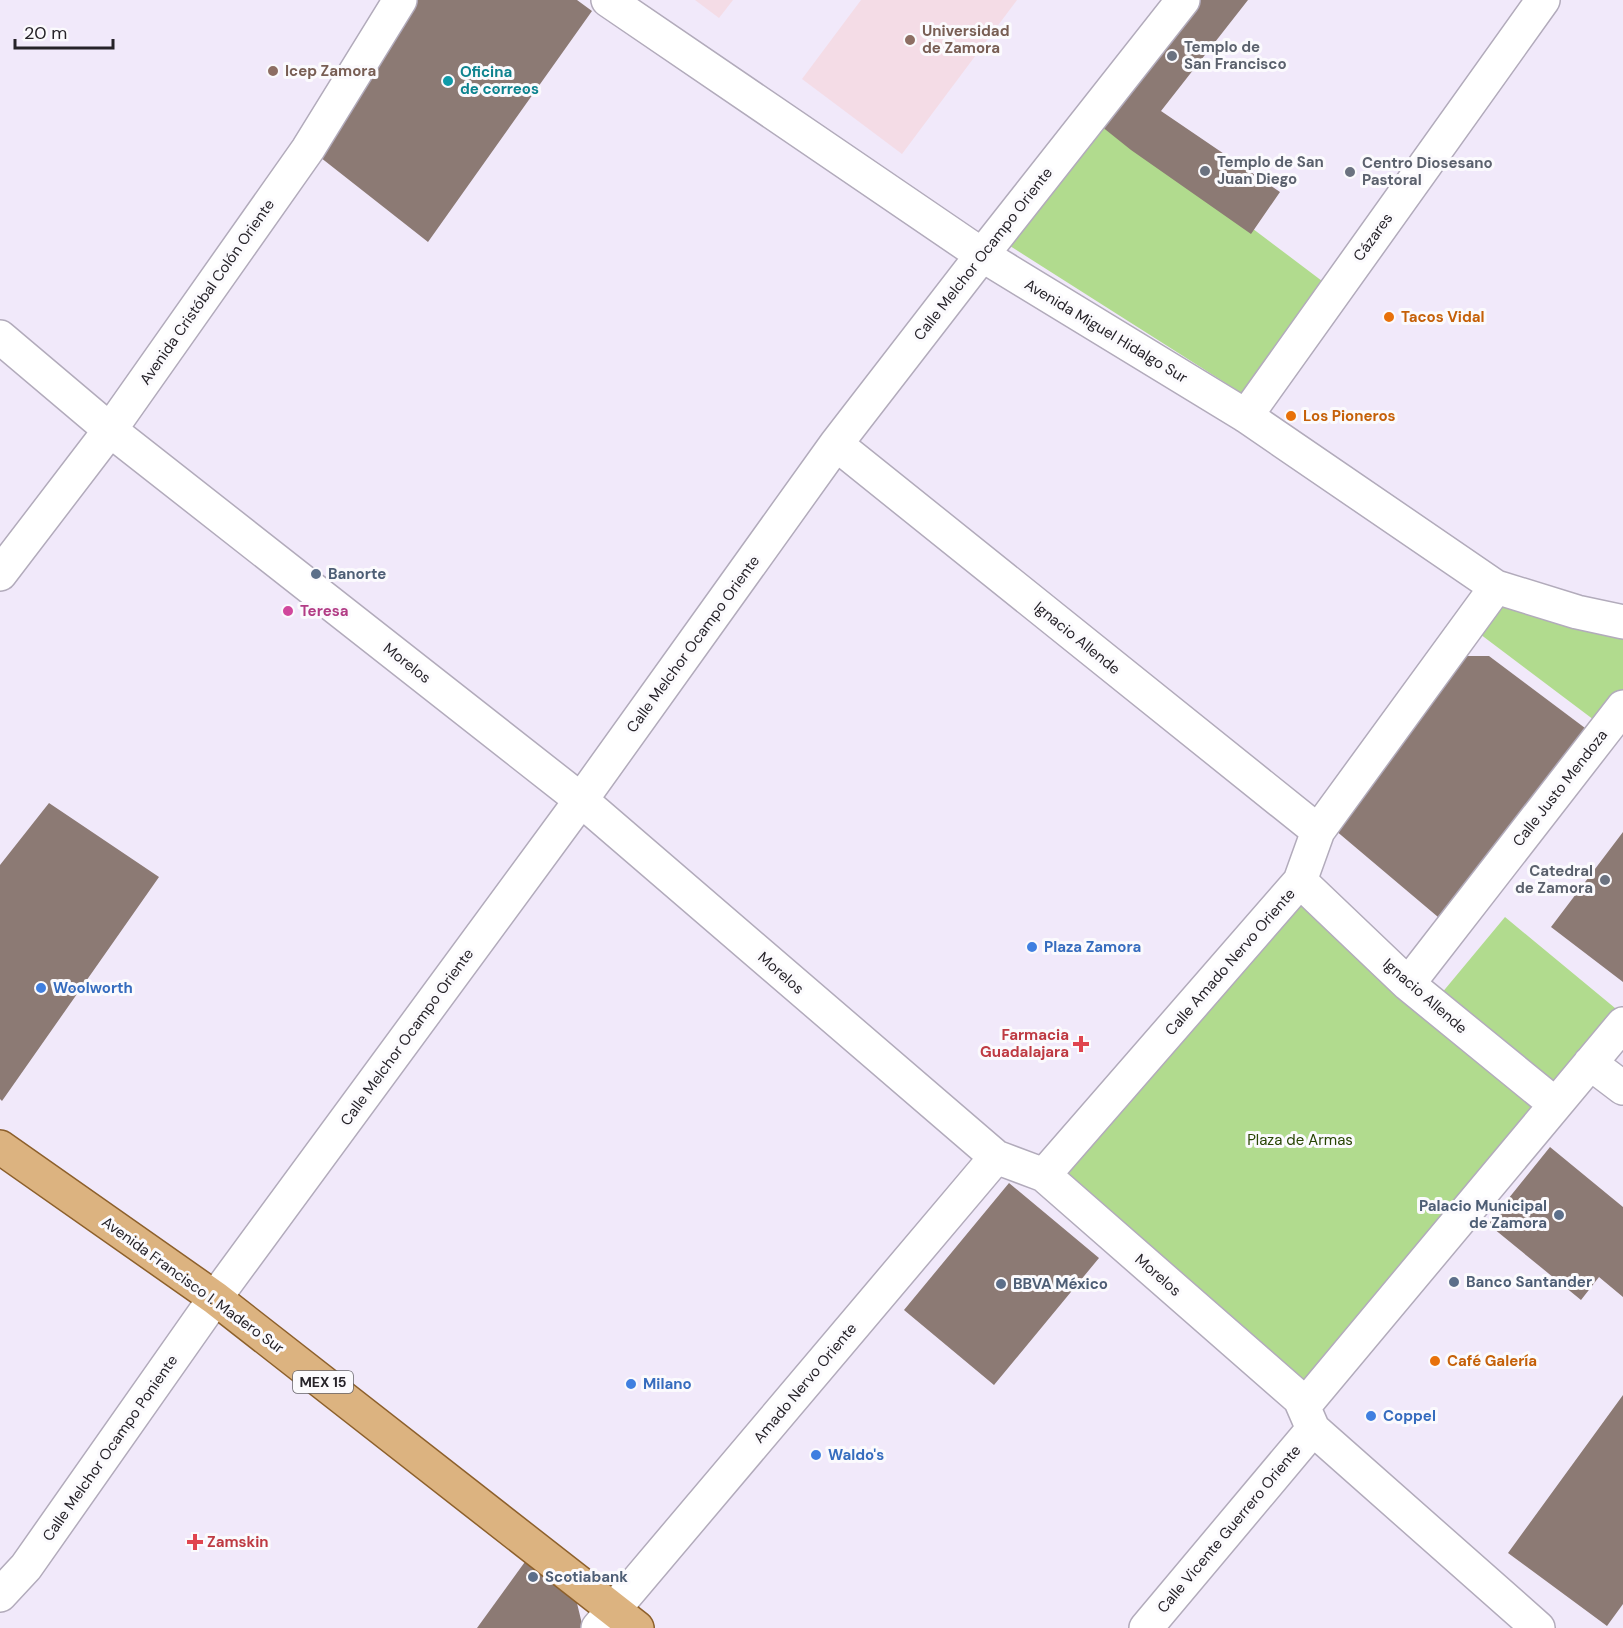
<svg xmlns="http://www.w3.org/2000/svg" width="1623" height="1628" font-family="'DM Sans',sans-serif">
<style>
.education{fill:#f4dce6}
.green{fill:#b1db8e}
.building{fill:#8c7a74}
.lines{fill:none;stroke-linecap:round;stroke-linejoin:round}
.minor-casing{stroke:#b2abbb;stroke-width:36}
.major-casing{stroke:#8d602b;stroke-width:36}
.minor{stroke:#fff;stroke-width:33}
.major{stroke:#dcb380;stroke-width:33}
.education-dot{fill:#8d6e63;stroke:#fbfafd;stroke-width:2}
.worship-dot{fill:#6b7280;stroke:#fbfafd;stroke-width:2}
.culture-dot{fill:#0f9aa8;stroke:#fbfafd;stroke-width:2}
.food-dot{fill:#e8710a;stroke:#fbfafd;stroke-width:2}
.service-dot{fill:#5c6f8a;stroke:#fbfafd;stroke-width:2}
.hotel-dot{fill:#d1479c;stroke:#fbfafd;stroke-width:2}
.shop-dot{fill:#3f7fe0;stroke:#fbfafd;stroke-width:2}
.health-dot{fill:#e0444e;stroke:#fbfafd;stroke-width:2}
.labels{text-anchor:middle;stroke-width:6;stroke-linejoin:round;paint-order:stroke}
.shield{fill:#fbfafd;stroke:#666469;stroke-width:1.5}
.shield-label{font-size:14px;font-weight:bold;fill:#262329}
.education-label{font-size:15px;font-weight:bold;fill:#785e54;stroke:#fbfafd;text-anchor:start}
.worship-label{font-size:15px;font-weight:bold;fill:#5b616d;stroke:#fbfafd;text-anchor:start}
.culture-label{font-size:15px;font-weight:bold;fill:#0d838f;stroke:#fbfafd;text-anchor:start}
.street-label{font-size:15px;fill:#262329;stroke:#fbfafd}
.food-label{font-size:15px;font-weight:bold;fill:#c56008;stroke:#fbfafd;text-anchor:start}
.service-label{font-size:15px;font-weight:bold;fill:#4e5e75;stroke:#fbfafd;text-anchor:start}
.hotel-label{font-size:15px;font-weight:bold;fill:#b23c85;stroke:#fbfafd;text-anchor:start}
.shop-label{font-size:15px;font-weight:bold;fill:#366cbe;stroke:#fbfafd;text-anchor:start}
.health-label{font-size:15px;font-weight:bold;fill:#be3a42;stroke:#fbfafd;text-anchor:end}
.park-label{font-size:15px;fill:#284504;stroke:#fbfafd}
</style>
<rect width="100%" height="100%" fill="#f1e9fa"/>
<path class="education" d="M695 0H733L719 18Z
M861 0H1017L902 154 802 79Z"/>
<path class="green" d="M1105 117 1326 284 1246 396 1010 246Z
M1496 587 1623 622V707L1606 729 1468 625Z
M1300 881 1436 1000 1505 917 1621 1013 1555 1104 1300 1399 1044 1175Z"/>
<path class="building" d="M403 0H577L592 11 428 242 311 150Z
M1184 0H1248L1161 111 1280 192 1251 234 1131 150 1091 118Z
M1464 656H1489L1585 728 1438 917 1335 830Z
M49 803 159 877 2 1101 0 1099V865Z
M1623 832V982L1551 927Z
M1550 1147 1623 1207V1297L1599 1277 1581 1300 1488 1224Z
M1009 1183 1099 1258 994 1385 904 1310Z
M1623 1395V1604L1607 1626 1508 1553Z
M527 1559 575 1595 583 1628H477Z"/>
<g class="lines">
<g class="minor-casing">
<path id="minor" d="M608 0 982 255 1246 416 1496 587 1577 612 1623 622
M0 337 110 430 581 800 996 1157 1044 1175 1300 1399 1313 1429 1538 1628
M1246 416 1543 0
M836 444 1318 831
M0 574 110 430 308 149 400 0
M1300 881 1408 984 1555 1104
M1408 984 1623 707
M1590 1063 1623 1088
M1044 1175 1300 881 1318 831 1496 587
M1304 1406 1623 1024
M0 1595 26 1567 215 1298 581 800 836 444 982 255 1183 0
M598 1628 996 1157
M1146 1628 1313 1429"/>
</g>
<g class="major-casing">
<path id="major" d="M0 1147 215 1298 637 1628"/>
</g>
<use href="#minor" class="minor"/>
<use href="#major" class="major"/>
</g>
<g class="education-dot">
<circle cx="910" cy="40" r="6"/>
<circle cx="273" cy="71" r="6"/>
</g>
<g class="worship-dot">
<circle cx="1172" cy="56" r="6"/>
<circle cx="1205" cy="171" r="6"/>
<circle cx="1350" cy="172" r="6"/>
<circle cx="1605" cy="880" r="6"/>
</g>
<circle class="culture-dot" cx="448" cy="81" r="6"/>
<g class="food-dot">
<circle cx="1389" cy="317" r="6"/>
<circle cx="1291" cy="416" r="6"/>
<circle cx="1435" cy="1361" r="6"/>
</g>
<g class="service-dot">
<circle cx="316" cy="574" r="6"/>
<circle cx="1559" cy="1215" r="6"/>
<circle cx="1454" cy="1282" r="6"/>
<circle cx="1001" cy="1284" r="6"/>
<circle cx="533" cy="1577" r="6"/>
</g>
<circle class="hotel-dot" cx="288" cy="611" r="6"/>
<g class="shop-dot">
<circle cx="1032" cy="947" r="6"/>
<circle cx="41" cy="988" r="6"/>
<circle cx="631" cy="1384" r="6"/>
<circle cx="1371" cy="1416" r="6"/>
<circle cx="816" cy="1455" r="6"/>
</g>
<g class="health-dot">
<path d="M1078 1035h6v6h6v6h-6v6h-6v-6h-6v-6h6z"/>
<path d="M192 1533h6v6h6v6h-6v6h-6v-6h-6v-6h6z"/>
</g>
<g class="labels">
<rect class="shield" x="293" y="1371" width="60" height="22" rx="4.5"/>
<g class="shield-label">
<text x="323" y="1387">MEX 15</text>
</g>
<g class="education-label">
<text x="922" y="36">Universidad<tspan x="922" dy="17">de Zamora</tspan></text>
<text x="285" y="76">Icep Zamora</text>
</g>
<g class="worship-label">
<text x="1184" y="52">Templo de<tspan x="1184" dy="17">San Francisco</tspan></text>
<text x="1217" y="167">Templo de San<tspan x="1217" dy="17">Juan Diego</tspan></text>
<text x="1362" y="168">Centro Diosesano<tspan x="1362" dy="17">Pastoral</tspan></text>
<text x="1593" y="876" text-anchor="end">Catedral<tspan x="1593" dy="17">de Zamora</tspan></text>
</g>
<g class="culture-label">
<text x="460" y="77">Oficina<tspan x="460" dy="17">de correos</tspan></text>
</g>
<g class="street-label">
<text transform="translate(1373 237) rotate(-54)" y="5">Cázares</text>
<text transform="translate(983 254) rotate(-52)" y="5">Calle Melchor Ocampo Oriente</text>
<text transform="translate(207 292) rotate(-55)" y="5">Avenida Cristóbal Colón Oriente</text>
<text transform="translate(1106 331) rotate(31)" y="5">Avenida Miguel Hidalgo Sur</text>
<text transform="translate(1077 638) rotate(39)" y="5">Ignacio Allende</text>
<text transform="translate(693 644) rotate(-54)" y="5">Calle Melchor Ocampo Oriente</text>
<text transform="translate(407 663) rotate(38)" y="5">Morelos</text>
<text transform="translate(1560 788) rotate(-52)" y="5">Calle Justo Mendoza</text>
<text transform="translate(1230 962) rotate(-49)" y="5">Calle Amado Nervo Oriente</text>
<text transform="translate(781 973) rotate(41)" y="5">Morelos</text>
<text transform="translate(1425 996) rotate(41)" y="5">Ignacio Allende</text>
<text transform="translate(407 1037) rotate(-54)" y="5">Calle Melchor Ocampo Oriente</text>
<text transform="translate(1158 1275) rotate(41)" y="5">Morelos</text>
<text transform="translate(193 1285) rotate(36)" y="5">Avenida Francisco I. Madero Sur</text>
<text transform="translate(805 1383) rotate(-50)" y="5">Amado Nervo Oriente</text>
<text transform="translate(110 1448) rotate(-55)" y="5">Calle Melchor Ocampo Poniente</text>
<text transform="translate(1229 1529) rotate(-50)" y="5">Calle Vicente Guerrero Oriente</text>
</g>
<g class="food-label">
<text x="1401" y="322">Tacos Vidal</text>
<text x="1303" y="421">Los Pioneros</text>
<text x="1447" y="1366">Café Galería</text>
</g>
<g class="service-label">
<text x="328" y="579">Banorte</text>
<text x="1547" y="1211" text-anchor="end">Palacio Municipal<tspan x="1547" dy="17">de Zamora</tspan></text>
<text x="1466" y="1287">Banco Santander</text>
<text x="1013" y="1289">BBVA México</text>
<text x="545" y="1582">Scotiabank</text>
</g>
<g class="hotel-label">
<text x="300" y="616">Teresa</text>
</g>
<g class="shop-label">
<text x="1044" y="952">Plaza Zamora</text>
<text x="53" y="993">Woolworth</text>
<text x="643" y="1389">Milano</text>
<text x="1383" y="1421">Coppel</text>
<text x="828" y="1460">Waldo's</text>
</g>
<g class="health-label">
<text x="1069" y="1040">Farmacia<tspan x="1069" dy="17">Guadalajara</tspan></text>
<text x="207" y="1547" text-anchor="start">Zamskin</text>
</g>
<g class="park-label">
<text x="1300" y="1145">Plaza de Armas</text>
</g>
</g>
<path d="M15 39v9h98v-9" fill="none" stroke="#262329" stroke-width="3"/>
<text x="24" y="39" font-size="18" fill="#262329" stroke="#fbfafd" stroke-width="4.5" paint-order="stroke">20 m</text>
</svg>
